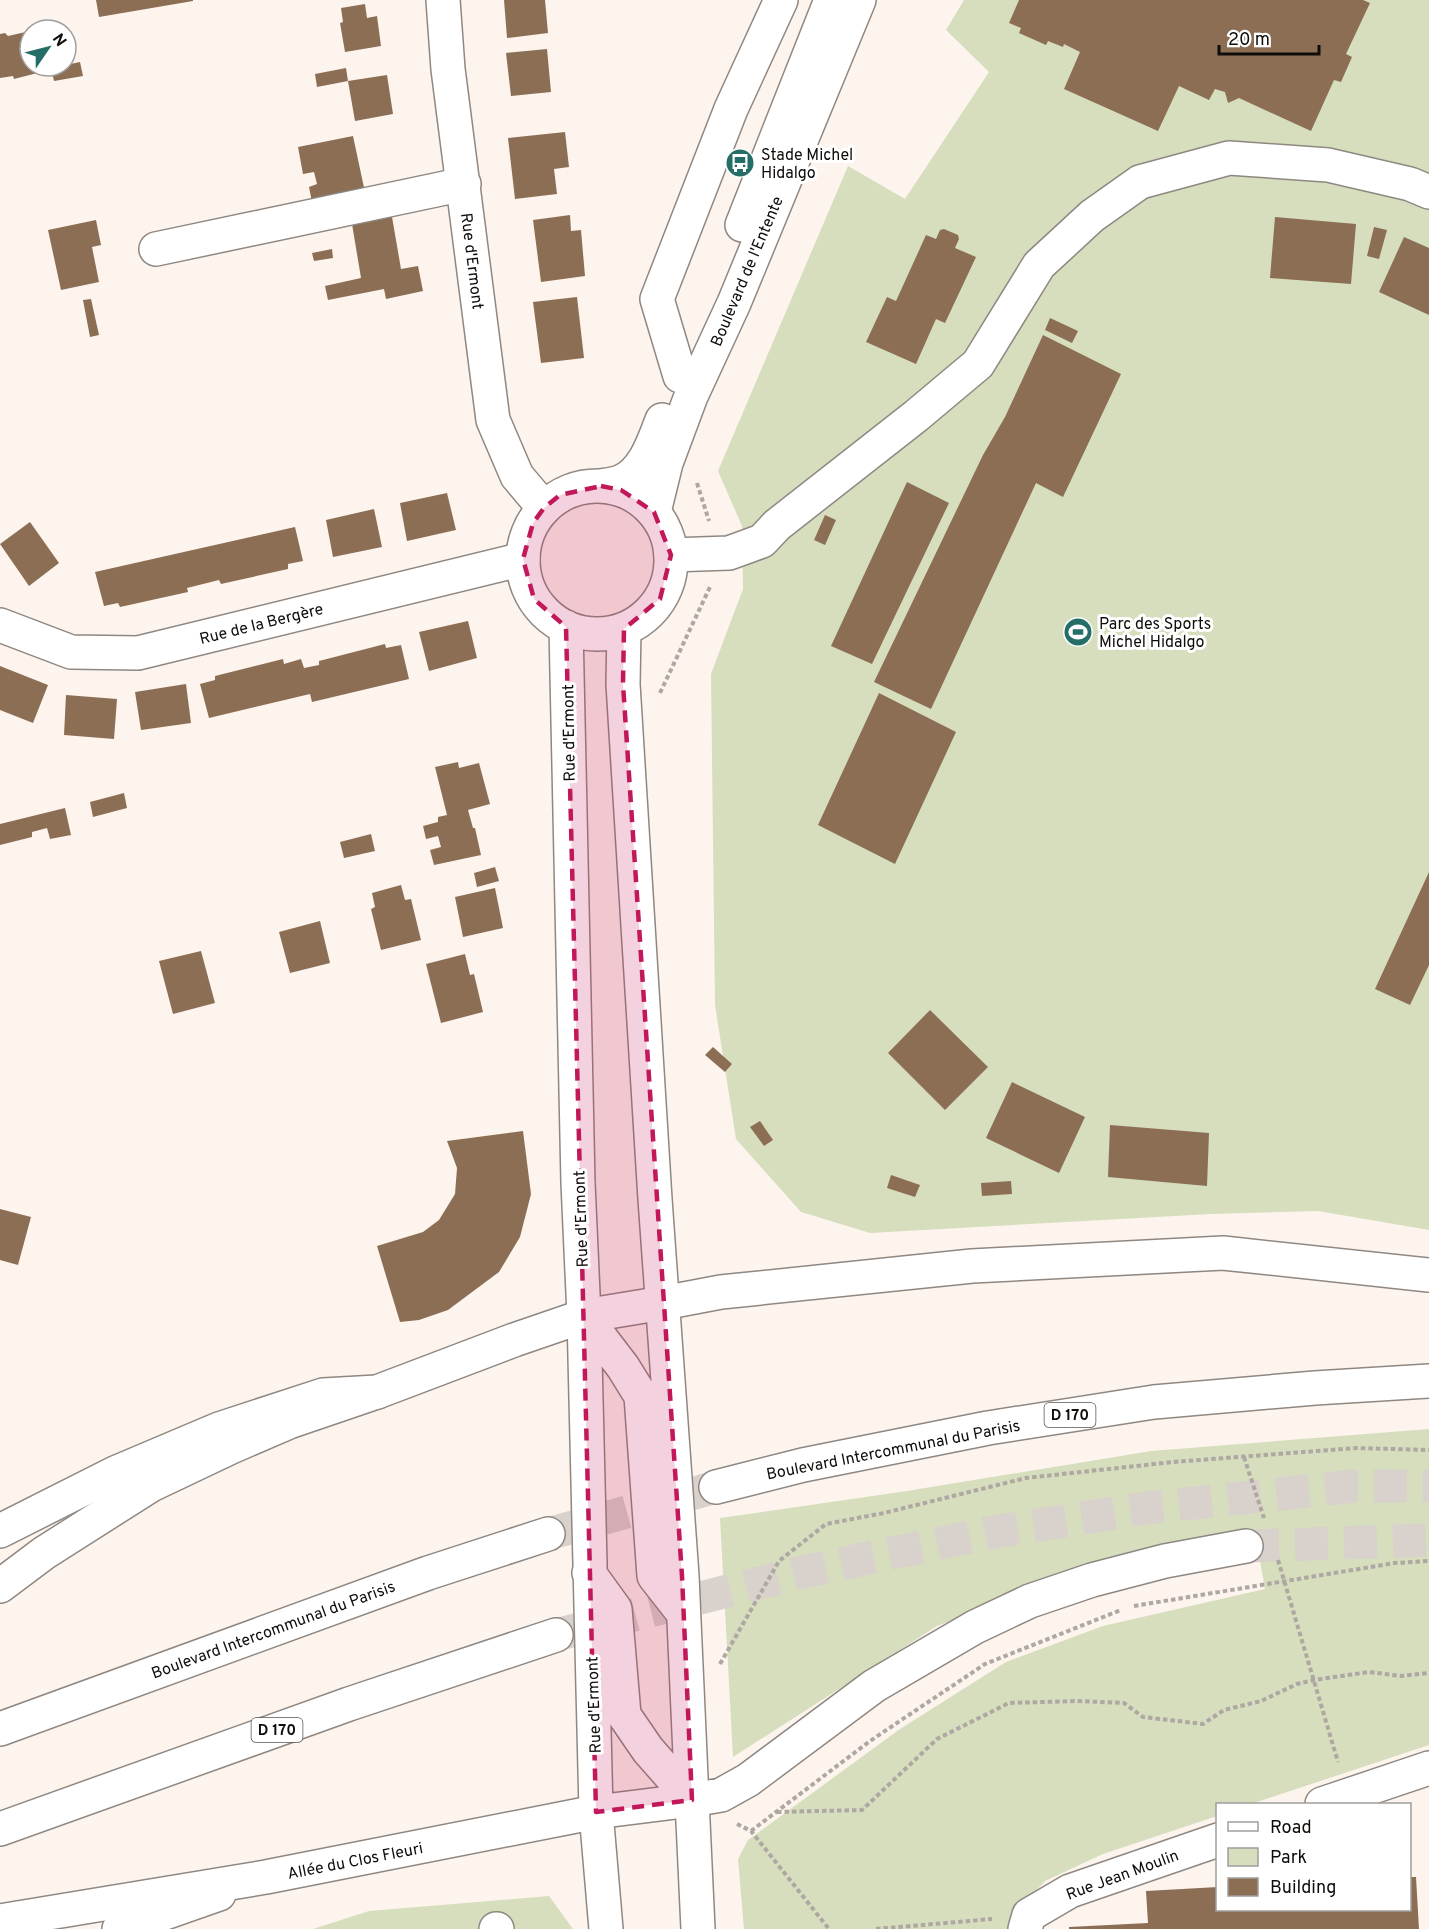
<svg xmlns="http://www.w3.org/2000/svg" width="1429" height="1929" font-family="Overpass,sans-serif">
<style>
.green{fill:#d6debe}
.building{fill:#8c6e55}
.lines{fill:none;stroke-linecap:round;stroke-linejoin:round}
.highway-tunnel{stroke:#d9d1cb;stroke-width:33;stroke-dasharray:33 16;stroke-linecap:butt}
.minor-casing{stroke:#8f8781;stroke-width:36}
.major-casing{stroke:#8f8781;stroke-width:36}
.highway-casing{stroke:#8f8781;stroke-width:36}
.path{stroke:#aea7a2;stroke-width:4;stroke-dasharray:4.5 3;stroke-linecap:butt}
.minor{stroke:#fff;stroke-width:33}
.major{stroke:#fff;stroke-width:33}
.highway{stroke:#fff;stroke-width:33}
.marked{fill:#c2185b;fill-opacity:0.2;stroke:#c2185b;stroke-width:4.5;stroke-dasharray:12 8;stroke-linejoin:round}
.labels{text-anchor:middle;stroke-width:6;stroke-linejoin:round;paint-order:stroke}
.shield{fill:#fff;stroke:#575554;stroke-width:1.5}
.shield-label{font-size:15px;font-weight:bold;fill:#0f0c0a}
.poi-label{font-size:16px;fill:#0f0c0a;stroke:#fff;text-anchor:start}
.street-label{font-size:16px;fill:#0f0c0a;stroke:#fff}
</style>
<rect width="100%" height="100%" fill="#fdf4ed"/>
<path class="green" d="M964 0H1429V1230L1318 1211 1211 1214 870 1233 801 1212 736 1139 715 1005 711 674 743 589 742 526 718 471 848 166 905 199 989 72 946 30Z
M1429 1429V1745L1251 1804H1218L1217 1816 1103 1854 1045 1881 1014 1915 1008 1929H744L738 1859 748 1840 900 1729 1006 1662 1103 1626 1265 1589 1257 1544 1077 1573 937 1626 733 1757 720 1518 907 1491 1151 1451Z
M549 1896 573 1929H313L369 1911Z"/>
<path class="building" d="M96 0H193V1L99 17Z
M504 0H545L548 33 507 38Z
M1019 0H1363L1370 3 1346 54 1352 57 1341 82 1334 80 1311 131 1239 98 1228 103 1225 92 1215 89 1209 100 1179 86 1158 131 1064 89 1080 52 1064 44 1063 47 1048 41 1046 45 1019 33 1021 28 1009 23Z
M365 4 367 18 377 16 381 46 345 52 340 23 343 22 341 8Z
M30 31V66H44L45 71 14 79 13 76 0 78V34L5 33 8 36Z
M547 49 551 92 511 96 506 53Z
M80 62 83 76 54 81 51 68Z
M346 68 348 81 387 75 393 114 355 121 348 81 317 87 315 74Z
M565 132 569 167 554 169 557 194 515 199 508 138Z
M353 136 366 197 313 207 309 187 317 184 314 172 303 174 298 147Z
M391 211 401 269 418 266 423 291 386 299 384 289 328 300 325 286 361 278 351 218Z
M570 215 571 231 581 230 585 276 541 282 533 220Z
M1275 217 1356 224 1351 284 1270 278Z
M96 220 101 245 92 247 99 282 61 290 48 230Z
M1374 227 1387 230 1379 259 1367 256Z
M944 229 958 235 959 239 955 248 976 257 945 323 936 319 916 364 866 342 887 297 896 301 926 235 936 239 940 230Z
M1404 237 1429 248V315L1379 292Z
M332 249 333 258 314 261 312 253Z
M577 297 584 358 541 363 533 302Z
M91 299 99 335 90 337 83 300Z
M1050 318 1078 331 1072 343 1045 330Z
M1043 335 1121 374 1063 497 1036 483 931 709 874 682 983 455 1005 417Z
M907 482 949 503 872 664 831 646Z
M447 493 456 530 407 541 400 503Z
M374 509 382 547 333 557 326 520Z
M825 515 836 520 825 545 814 540Z
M30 522 59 563 29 586 0 544Z
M295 527 303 561 288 564V569L221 584 219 580 187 588 188 592 120 607 118 603 104 606 95 572Z
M468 621 477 658 429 671 419 632Z
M385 644 386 648 401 645 409 679 312 702 310 694 209 718 200 684 215 680V676L283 659 284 664 301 659 304 668 319 665V661Z
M0 666 48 685 33 723 0 710Z
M186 684 191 723 141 730 135 692Z
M879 693 956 732 895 864 818 825Z
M66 695 117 699 114 739 64 735Z
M458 762 459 768 479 763 490 804 468 810 473 828H475L481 855 434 865 430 850 441 847 438 836 426 839 423 826 438 822V817L447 815 435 767Z
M124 793 127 808 93 817 90 802Z
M65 808 71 835 50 839 47 828 32 832V837L0 845V824Z
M371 834 375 851 344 858 340 842Z
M495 867 499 881 477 887 474 873Z
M1429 872V965L1410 1005 1375 989Z
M401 885 405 900 411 899 421 940 381 950 371 909 375 907 372 893Z
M495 888 503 928 463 937 455 897Z
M320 921 330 963 290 973 279 932Z
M201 951 215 1003 173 1014 159 961Z
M465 954 470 975 474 974 483 1012 441 1023 426 964Z
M930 1010 988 1067 945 1110 888 1053Z
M713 1047 732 1064 725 1072 705 1055Z
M1012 1082 1085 1117 1059 1173 986 1138Z
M760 1121 773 1140 764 1146 750 1127Z
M1110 1125 1209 1133 1207 1186 1108 1177Z
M523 1131 531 1194 520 1237 499 1272 448 1310 419 1320 400 1322 377 1246 423 1232 439 1220 455 1194 457 1168 447 1141Z
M891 1175 920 1185 915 1197 887 1188Z
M1011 1181 1012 1194 982 1196 981 1183Z
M0 1209 31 1217 18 1265 0 1260Z
M1410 1877H1416L1419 1929H1069V1927L1148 1923 1146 1891 1218 1887V1910H1410Z"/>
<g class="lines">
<path class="highway-tunnel" d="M548 1534 716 1487
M1246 1546 1429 1540
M556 1635 802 1572 988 1533 1146 1508 1355 1486H1429"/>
<g class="minor-casing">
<path id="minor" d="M443 0 448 69 493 420 517 476 544 508
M156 249 464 184
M680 376 657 299 731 109 781 0
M671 555 729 553 762 541 777 525 916 416 978 364 1039 265 1092 216 1140 182 1229 158 1328 165 1410 184 1429 192
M0 625 71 652 138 653 523 559
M0 1531 115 1473 219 1429 323 1395 377 1392 514 1340 584 1316 663 1303
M692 1800 698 1929
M1322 1804 1429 1768
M596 1812 606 1929
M119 1929 219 1894
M496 1929H497
M1025 1929 1029 1915 1070 1891 1218 1840"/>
</g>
<g class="major-casing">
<path id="major" d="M742 225 831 0
M601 486C607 485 614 484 620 482 644 473 654 441 662 420
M523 560a74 74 0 1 1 148 0a74 74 0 1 1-148 0Z
M654 512 666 463 691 396 734 303 859 0
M566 627 578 1183 584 1316 596 1812
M624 629 623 684 655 1199 682 1576 692 1800
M663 1303 721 1292 972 1266 1223 1253 1429 1275
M584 1316 623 1367 641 1396 654 1576 683 1613
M589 1573 615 1609 624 1715 648 1750 692 1800
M0 1921 266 1877 596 1812 692 1800"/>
</g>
<g class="highway-casing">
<path id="highway" d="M716 1487 803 1465 988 1428 1154 1402 1315 1388 1429 1381
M0 1586 44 1553 151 1485 231 1447 289 1422 377 1392
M0 1729 428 1573 548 1534
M692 1800 721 1795 748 1780 874 1686 975 1627 1030 1601 1092 1580 1165 1561 1246 1546
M0 1829 349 1704 556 1635"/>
</g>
<path class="path" d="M697 483 709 521
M660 693 710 587
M1244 1457 1264 1518
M1278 1560 1338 1762
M1134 1606 1395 1563 1429 1561
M720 1664 779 1561 826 1524 884 1513 1026 1478 1173 1462 1356 1448 1429 1450
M777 1812 862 1810 937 1739 1009 1703 1077 1701 1124 1703 1143 1717 1203 1724 1224 1710 1261 1701 1297 1684 1314 1680 1369 1672 1401 1676 1429 1673
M737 1824 751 1831 829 1929
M751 1831 870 1741 985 1664 1121 1610
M876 1929 992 1919"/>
<use href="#minor" class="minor"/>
<use href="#major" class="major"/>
<use href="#highway" class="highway"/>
</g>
<path class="marked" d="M601 486 621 490 654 512 671 555 660 599 624 629 623 684 682 1576 692 1800 596 1812 566 627 534 599 523 559 533 523 544 508 560 495Z"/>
<defs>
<g id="bus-disc" transform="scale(1.5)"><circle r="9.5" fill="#256e67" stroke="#fff"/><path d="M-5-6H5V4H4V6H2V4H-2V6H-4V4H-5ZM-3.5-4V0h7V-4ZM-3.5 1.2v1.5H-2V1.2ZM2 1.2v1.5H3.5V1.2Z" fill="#fff"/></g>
<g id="stadium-disc" transform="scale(1.5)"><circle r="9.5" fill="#256e67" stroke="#fff"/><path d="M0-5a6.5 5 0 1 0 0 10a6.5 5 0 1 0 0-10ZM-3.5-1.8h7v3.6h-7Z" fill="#fff"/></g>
</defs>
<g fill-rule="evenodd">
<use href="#bus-disc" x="740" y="163"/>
<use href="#stadium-disc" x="1078" y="632"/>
</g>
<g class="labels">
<g class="shield">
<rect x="1044.5" y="1403" width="51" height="24" rx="4.5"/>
<rect x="251.5" y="1718" width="51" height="24" rx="4.5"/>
</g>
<g class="shield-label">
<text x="1070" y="1420">D 170</text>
<text x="277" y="1735">D 170</text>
</g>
<g class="poi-label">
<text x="761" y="160">Stade Michel<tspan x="761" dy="18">Hidalgo</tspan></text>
<text x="1099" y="629">Parc des Sports<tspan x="1099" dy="18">Michel Hidalgo</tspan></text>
</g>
<g class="street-label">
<text transform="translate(473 261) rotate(83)" y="6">Rue d'Ermont</text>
<text transform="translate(746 271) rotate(-67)" y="6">Boulevard de l'Entente</text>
<text transform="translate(261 623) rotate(-14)" y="6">Rue de la Bergère</text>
<text transform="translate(568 733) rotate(-91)" y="6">Rue d'Ermont</text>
<text transform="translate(580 1219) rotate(-92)" y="6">Rue d'Ermont</text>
<text transform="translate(893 1449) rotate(-11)" y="6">Boulevard Intercommunal du Parisis</text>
<text transform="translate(273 1629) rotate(-20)" y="6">Boulevard Intercommunal du Parisis</text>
<text transform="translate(593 1705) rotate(-92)" y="6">Rue d'Ermont</text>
<text transform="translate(355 1860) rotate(-11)" y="6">Allée du Clos Fleuri</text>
<text transform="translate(1122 1874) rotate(-20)" y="6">Rue Jean Moulin</text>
</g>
</g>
<rect x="1216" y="1803" width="195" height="108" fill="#ffffff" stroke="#9f9e9d" stroke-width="1.5"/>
<rect x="1228" y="1822" width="30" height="9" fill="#ffffff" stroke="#9f9e9d" stroke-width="1.5"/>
<text x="1270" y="1833" font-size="18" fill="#0f0c0a">Road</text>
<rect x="1228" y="1848" width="30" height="18" fill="#d6debe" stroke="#9f9e9d" stroke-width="1.5"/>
<text x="1270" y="1863" font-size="18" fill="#0f0c0a">Park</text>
<rect x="1228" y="1878" width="30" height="18" fill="#8c6e55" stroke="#9f9e9d" stroke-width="1.5"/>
<text x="1270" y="1893" font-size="18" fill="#0f0c0a">Building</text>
<g transform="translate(48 48) rotate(55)"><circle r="28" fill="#ffffff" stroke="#9f9e9d" stroke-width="1.5"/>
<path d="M0-4.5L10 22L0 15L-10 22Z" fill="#256e67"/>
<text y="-9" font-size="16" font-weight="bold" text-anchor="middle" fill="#0f0c0a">N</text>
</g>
<path d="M1219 45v9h100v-9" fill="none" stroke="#0f0c0a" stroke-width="3"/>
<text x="1228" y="45" font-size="18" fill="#0f0c0a" stroke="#ffffff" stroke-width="4.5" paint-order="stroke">20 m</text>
</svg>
